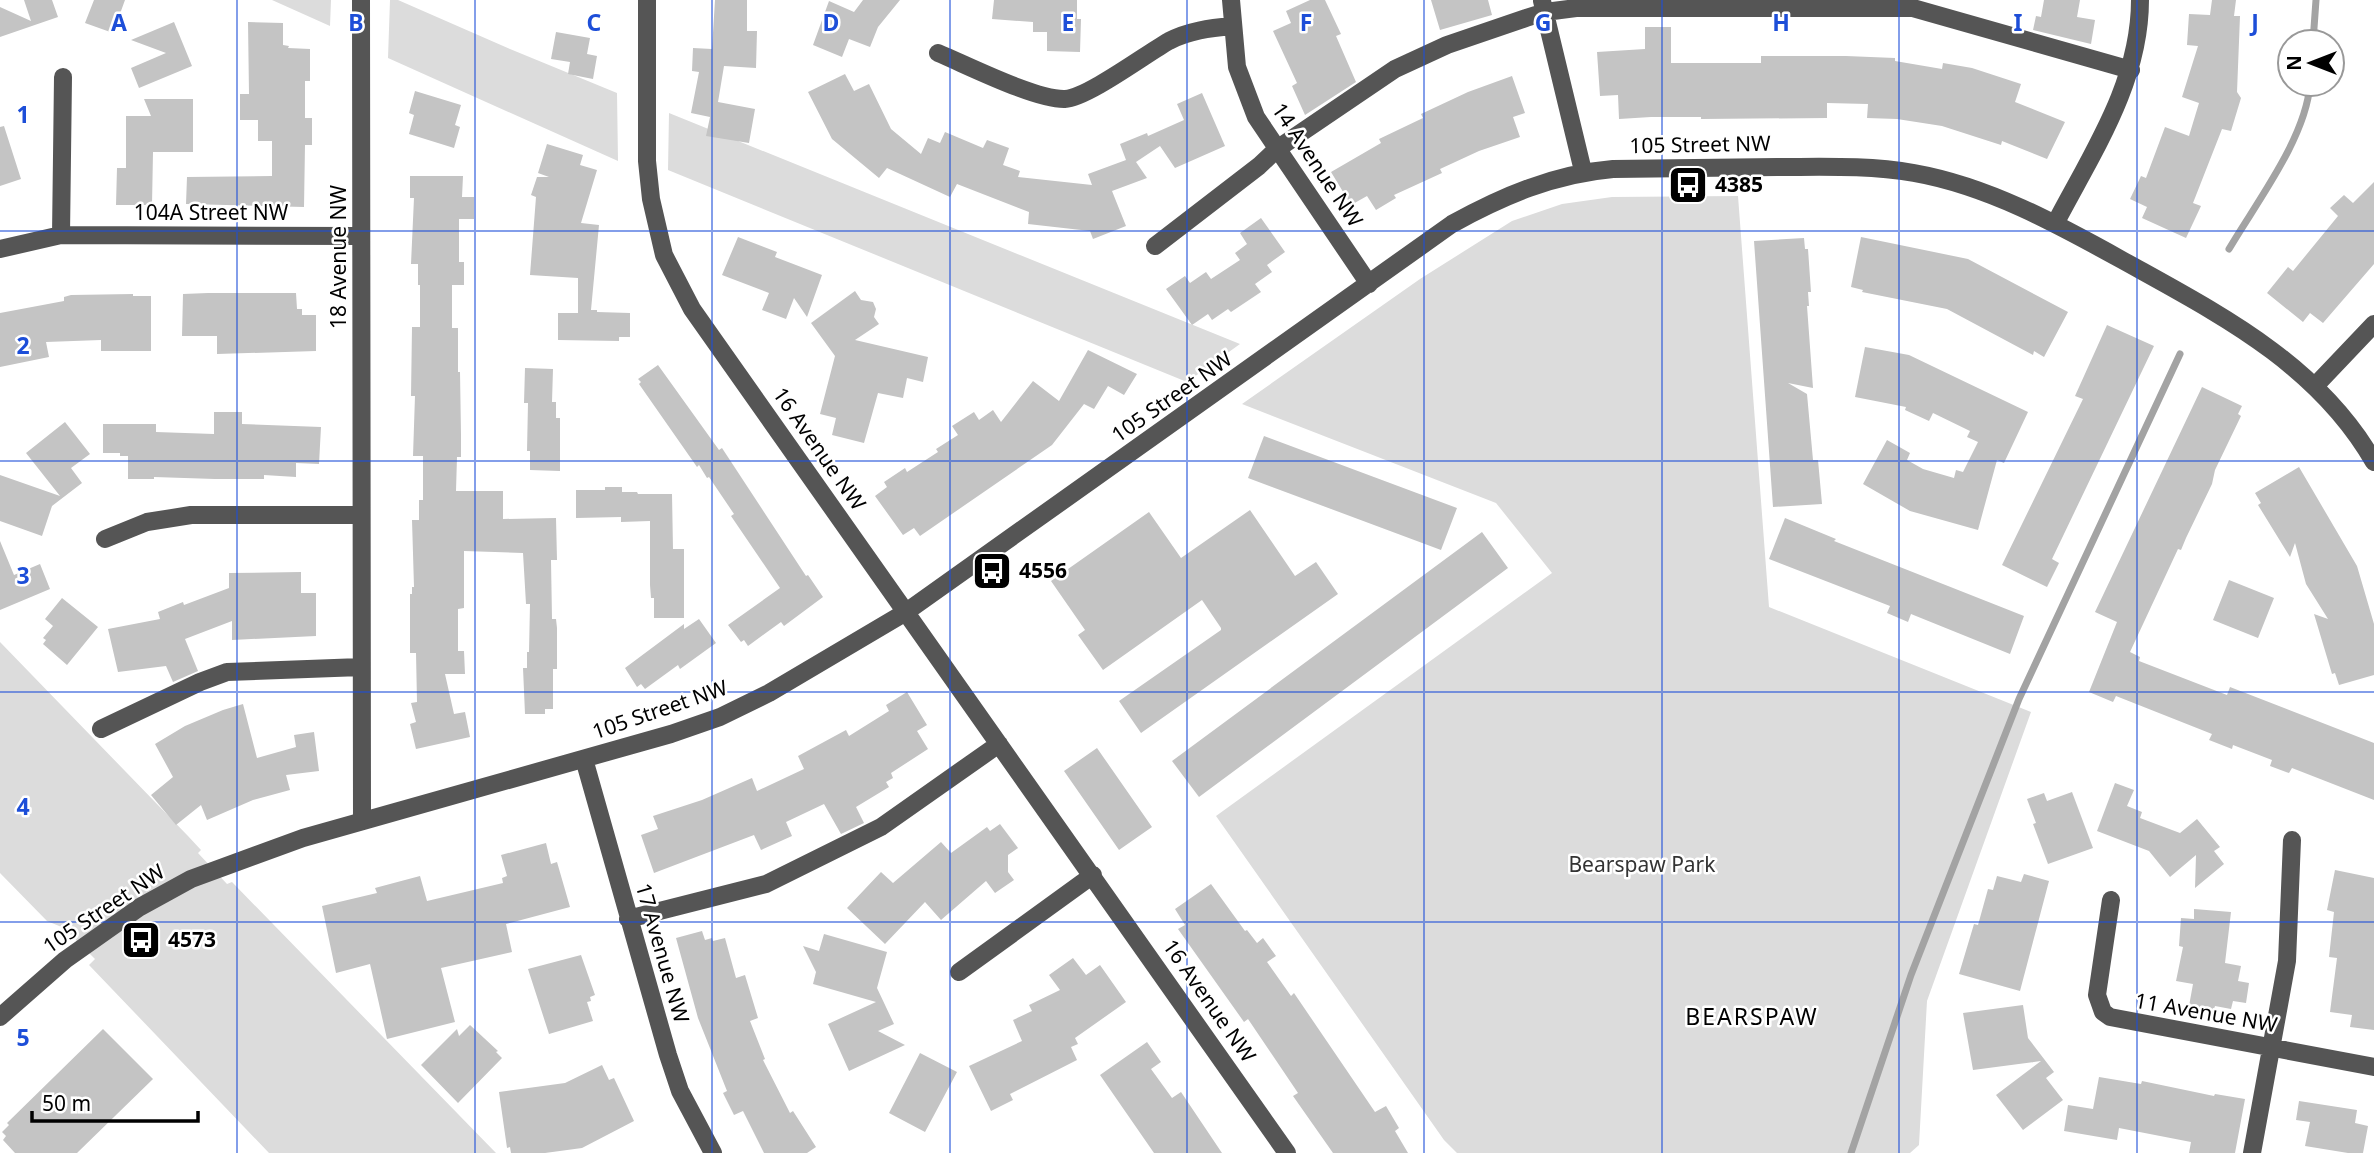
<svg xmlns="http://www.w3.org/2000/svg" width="2374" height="1153" font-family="'Noto Sans',sans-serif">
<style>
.green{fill:#dcdcdc}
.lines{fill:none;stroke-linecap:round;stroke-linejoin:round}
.stream{stroke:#a3a3a3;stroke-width:7}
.building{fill:#c4c4c4}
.minor{stroke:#555;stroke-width:18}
.grid{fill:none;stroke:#1d4ed8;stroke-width:2;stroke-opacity:0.55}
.labels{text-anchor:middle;stroke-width:5;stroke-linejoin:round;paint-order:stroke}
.street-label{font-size:21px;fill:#000;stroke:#fff}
.poi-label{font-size:21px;font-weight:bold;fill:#000;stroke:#fff;text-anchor:start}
.park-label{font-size:21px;fill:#333;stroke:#fff}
.neighbourhood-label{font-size:23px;letter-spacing:2px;fill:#000;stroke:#fff}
.grid-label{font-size:23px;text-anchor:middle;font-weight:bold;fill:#1d4ed8;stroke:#fff;stroke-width:5;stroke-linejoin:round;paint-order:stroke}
</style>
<rect width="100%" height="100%" fill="#fff"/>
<path class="green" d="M272 0H331L330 26Z
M390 0H398L510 49 617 93 618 161 388 58Z
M669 113 1240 344 1187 382 668 170Z
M1738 196 1769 607 2031 712 1927 1001 1919 1145 1910 1153H1457L1444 1140 1216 816 1552 573 1496 503 1242 404 1420 279 1512 221 1562 204 1612 197Z
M0 642 188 836 201 850 198 853 227 884 232 882 496 1153H269L89 965 95 959 64 928 47 921 0 873Z"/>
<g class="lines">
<path class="stream" d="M2313 42 2316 0
M2229 249C2256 203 2306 138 2310 84
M1851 1153 1911 975 2019 699 2180 354"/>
</g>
<path class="building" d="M24 0H52L58 17 0 37V7L31 21Z
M94 0H125L113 33 85 23Z
M715 0H747V31H757L756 68 724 66 718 102 755 109 749 143 706 136 710 117 691 113 699 72 692 71 693 48 712 49Z
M863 0H900L878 27 870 47 849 39 842 57 813 45 829 1 854 12Z
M994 0H1077V19H1081L1080 52 1047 51V32H1033V22L992 19Z
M1310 0H1325L1341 34 1336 36 1356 82 1305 115 1292 86 1297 83 1273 31 1291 23 1286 11Z
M1431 0H1488L1492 15 1440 30Z
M2044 0H2080L2077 17 2095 20 2091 44 2033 30 2036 16 2041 17Z
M2212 0H2236L2234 16H2240L2237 92 2241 98 2231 131 2222 129 2193 203 2201 206 2186 238 2142 218 2147 207 2130 199 2141 176 2146 178 2165 127 2189 136 2199 103 2182 97 2198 46 2187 45 2189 14 2210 15Z
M174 22 192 66 139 88 131 68 166 53 131 40Z
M248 22 283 23V45L289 46 288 48 310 49V81H305V118H312V145H305L304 207 186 204 187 177 272 176V141H258V120H240V94H249Z
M1645 27H1671V63H1761V56H1846L1895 58V61L1942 69 1943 63 1972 68 2021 84 2015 102 2065 122 2047 159 2002 141 2001 145 1942 126 1897 119 1867 118 1868 104 1827 103V118L1701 119V117H1651L1619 119 1618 95 1600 96 1597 52 1645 49Z
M556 32 590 38 587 54 597 56 593 79 568 74 570 62 551 59Z
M845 74 854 91 869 84 891 129 921 154 928 138 940 143 945 132 983 148 987 140 1009 148 1003 165 1020 171 1018 177 1092 185 1088 174 1126 160 1120 144 1147 133 1148 136 1184 120 1177 104 1202 93 1225 146 1175 168 1160 146 1136 162 1147 178 1112 191 1126 226 1093 239 1090 231 1028 224 1029 212 957 184 950 197 887 168 879 178 832 139 808 92Z
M1512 76 1525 113 1513 117 1520 137 1479 151 1440 169 1442 173 1394 195 1396 198 1376 210 1367 196 1351 205 1331 172 1381 143 1379 139 1423 118 1421 114 1468 92Z
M415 91 461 105 455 125 460 127 454 148 409 134 414 115 409 113Z
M144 99H193V152H153L152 205H116L117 168H126V116H151Z
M4 126 21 179 0 186V127Z
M547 144 583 155 580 165 597 170 581 223 599 225 591 310H597V312L630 313V337H619V341L558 340V313H578V278L530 275 536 197 531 195 537 177H549L538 173Z
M410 176H463L462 197H474V219H459V262H464V285H452V328H458V372H460L461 435V457H457L456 491H503V519L556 518 557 560H551L552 619H556L557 628V669H553V709H545V714H525L523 668H527V652H529L530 604H526L523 553 464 551V608L458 609V651H464L465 674H445L454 714 465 712 470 737 416 749 410 724 416 722 411 703 417 702 416 653H410V594H412V587H414L412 520H419V500H423V456H413L415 396H411L412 327H420V285H418V264H411L414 198H410Z
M2374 182V264L2323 323 2310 313 2303 322 2267 293 2288 267 2293 271 2338 216 2330 208 2344 195 2353 203Z
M1261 218 1285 252 1267 265 1272 272 1255 284 1261 292 1231 312 1228 309 1212 320 1208 314 1192 325 1166 289 1185 276 1190 283 1206 272 1211 279 1240 260 1235 253 1247 244 1240 233Z
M738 237 777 252 775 257 822 275 807 317 794 298 786 319 762 310 769 293 722 275Z
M1861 237 1968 259 2068 312 2044 357 2034 351 2033 355 1947 309 1862 292 1863 290 1851 287Z
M1804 238 1805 249H1808L1811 292H1808L1809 306H1807L1813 388 1788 383 1807 394 1813 460H1818L1822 504 1773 507 1754 241Z
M855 291 861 300 873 302 876 309 874 317 879 324 855 340 928 357 923 382 907 378 903 398 878 393 864 443 832 435 836 418 820 414 835 356 811 323Z
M208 293H296L297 309H302V315H316V351L217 354V336H182L183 294Z
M133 294V296H151V351H101V340L46 342 49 357 0 367V313L64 301V297L71 295Z
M2107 325 2154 346 2052 559 2059 563 2047 587 2002 565 2083 399 2075 396Z
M1865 347 1909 355 2028 412 2004 463 1997 460 1978 530 1910 511 1863 484 1887 440 1910 453 1907 460 1923 469 1954 478 1956 470 1963 472 1978 442 1967 437 1970 431 1933 413 1929 421 1905 410 1906 407 1855 397Z
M1088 350 1137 374 1124 395 1108 386 1094 409 1084 404 1052 445 920 536 914 528 903 535 875 496 887 487 884 482 905 468 907 472 938 452 936 449 958 435 952 426 974 412 979 420 993 410 1001 422 1033 381 1059 401Z
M658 365 719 450 722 448 806 576 808 575 823 597 784 626 781 622 748 646 744 640 741 642 728 625 780 588 731 516 734 514 709 477 707 478 699 465 697 467 639 384 641 382 638 379Z
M525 368 553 369 552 402H556V418H560V471L530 470V451H527L528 403H524Z
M2202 387 2242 406 2238 414 2241 416 2215 470 2212 484 2186 538 2181 550 2178 549 2130 652 2140 657 2139 661 2227 695 2230 687 2374 743V800L2292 768 2289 773 2270 766 2272 760 2233 745 2232 749 2209 740 2212 734 2116 696 2113 702 2089 692 2117 622 2095 612Z
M214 412H242V424L321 427 319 464 296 463V477L264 475V479H215L154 477V479H128V456H120V453H103V424H156V432L214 434Z
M65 422 90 454 71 468 82 483 52 506 42 536 0 521V475L60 496 26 453Z
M1264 436 1457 508 1441 550 1248 478Z
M2299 467 2357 566 2374 624V675L2339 685 2335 673 2332 674 2314 614 2328 619 2306 584 2295 543 2290 557 2258 505 2261 503 2255 493Z
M605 487H622V492H637L638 494H672L673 549H684V618H654V598H651L650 585V521L621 522V517L576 518V490H605Z
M1250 510 1295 576 1316 562 1338 594 1141 733 1119 701 1221 630V628L1202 600 1103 670 1078 635 1085 630 1051 581 1149 512 1181 558Z
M1785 518 1836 539 1834 541 2024 616 2010 654 1911 614 1908 622 1887 613 1890 606 1769 559Z
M1482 532 1508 568 1199 797 1172 761Z
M0 541 14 575 40 564 50 589 0 610Z
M301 572V593H316V636L232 640V621L185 639 198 671 173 682 166 666 118 672 108 629 160 619 158 612 183 602 184 605 229 588V573Z
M2229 580 2274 598 2258 638 2213 620Z
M62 598 98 627 67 665 43 644 46 640 43 638 53 626 45 619Z
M699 619 716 643 680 669 678 665 645 689 641 684 637 687 625 668 684 624V629Z
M907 692 927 725 917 731 928 749 891 773 893 778 886 782 889 787 856 807 864 823 841 834 824 804 786 822 792 836 761 850 754 835 654 873 641 835 658 829 653 816 702 800 752 778 757 791 804 769 798 756 846 730 849 736 889 711 886 705Z
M243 704 257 758 296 747 294 735 314 732 319 771 286 775 290 790 253 800 207 820 201 805 176 825 151 795 173 777 155 744 185 726 223 710Z
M1097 748 1152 827 1119 850 1064 771Z
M2115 783 2134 790 2127 806 2142 812 2140 818 2180 833 2197 819 2220 847 2214 851 2224 864 2195 888 2196 855 2170 877 2149 851 2097 831Z
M2072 792 2093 848 2048 864 2033 824 2036 823 2027 799 2044 793 2047 801Z
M1000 824 1018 848 1008 855V872L1014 880 995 893 986 881 941 920 925 902 885 944 847 908 881 872 893 883 941 842 951 853 987 827 990 831Z
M546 843 551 864 557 862 570 907 506 924 512 952 441 968 455 1022 387 1039 370 964 336 973 322 906 377 893 375 888 420 876 427 901 503 883 502 878 507 876 501 855Z
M2335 870 2374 878V1030L2350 1027 2352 1015 2330 1012 2337 958 2329 957 2334 912 2327 910Z
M2024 874 2049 881 2020 991 1959 974 1974 924 1978 925 1988 889 1993 890 1997 876 2021 882Z
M1211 884 1245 931 1247 930 1257 943 1263 938 1276 956 1267 962 1291 996 1294 993 1375 1112 1386 1106 1399 1128 1395 1131 1408 1153H1333L1293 1096 1298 1093 1248 1019 1244 1022 1178 929 1185 925 1175 909Z
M2194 909 2231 912 2225 963 2241 966 2238 981 2249 983 2246 1003 2233 1001 2231 1009 2215 1006 2214 1010 2189 1006 2193 984 2176 981 2183 947 2179 946 2181 918 2194 919Z
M702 931 705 940 712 938 713 941 725 938 736 978 745 975 758 1018 750 1021 765 1059 763 1060 790 1113 793 1111 816 1147 807 1153H764L743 1111 734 1115 723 1093 727 1091 698 1018 676 938Z
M824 934 887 952 877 988 894 1024 878 1031 905 1045 849 1071 828 1024 876 1002 813 984 816 972 803 946 819 951Z
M581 955 595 995 590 997 591 1001 587 1002 593 1021 549 1034 528 969Z
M1073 958 1086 975 1100 965 1126 1002 1075 1038 1078 1044 1071 1047 1077 1060 1010 1094 1013 1100 991 1111 969 1066 1022 1041 1013 1020 1032 1011 1029 1005 1060 990 1049 975Z
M2023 1005 2028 1038 2054 1072 2046 1078 2063 1100 2023 1130 1996 1095 2041 1061 1973 1070 1963 1013Z
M470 1025 498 1051 496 1052 502 1058 458 1103 421 1065 457 1029 459 1036Z
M103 1029 153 1079 77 1153H15L3 1140 6 1136 2 1132 9 1125 7 1123Z
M1147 1042 1161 1062 1151 1069 1172 1098 1181 1092 1222 1153H1154L1100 1075Z
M920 1053 957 1072 925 1132 889 1113Z
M602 1065 609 1080 614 1078 634 1121 582 1148 545 1153H511L510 1147 507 1148 499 1092 565 1083Z
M2099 1077 2141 1084 2142 1081 2214 1096 2215 1094 2245 1099 2235 1153H2189L2191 1142 2119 1128 2117 1140 2064 1131 2068 1105 2093 1109Z
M2299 1101 2357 1110 2355 1123 2368 1126 2363 1153H2348L2305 1146 2310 1122 2296 1120Z"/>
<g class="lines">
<path class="minor" d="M361 0 362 821
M647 0V161L651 199 664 255 692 309 1287 1153
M1231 0 1237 67 1256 117 1369 284
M1542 1 1583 171
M938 53C967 65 1036 100 1065 99 1087 98 1146 54 1169 41 1188 31 1210 28 1232 26
M2055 224C2092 153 2140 83 2140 0
M61 235 63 77
M1155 246 1259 166 1277 149 1395 69 1447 45 1526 18 1545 12 1576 8H1913L2131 70
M0 249 61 235 361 236
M2315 386 2374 324
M105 539 147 522 191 515H361
M101 729 200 682 227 672 361 667
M584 759 668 1055 680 1091 713 1153
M2111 900 2097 995 2103 1012 2110 1017 2374 1067
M628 919 766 884 881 827 999 744
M959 972 1093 875
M0 1017 65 960 140 907 191 879 303 838 671 734 720 717 769 693 906 612 1452 224C1503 196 1554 174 1613 169 1667 168 1722 168 1777 167 1822 167 1868 165 1914 173 1988 186 2057 224 2122 260 2219 314 2317 363 2374 462
M2252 1153 2287 961 2292 840"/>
</g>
<path class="grid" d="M237 0V1153M475 0V1153M712 0V1153M950 0V1153M1187 0V1153M1424 0V1153M1662 0V1153M1899 0V1153M2137 0V1153M0 231H2374M0 461H2374M0 692H2374M0 922H2374"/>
<defs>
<g id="bus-square" transform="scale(2.0125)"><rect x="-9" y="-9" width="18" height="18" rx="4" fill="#000" stroke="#fff"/><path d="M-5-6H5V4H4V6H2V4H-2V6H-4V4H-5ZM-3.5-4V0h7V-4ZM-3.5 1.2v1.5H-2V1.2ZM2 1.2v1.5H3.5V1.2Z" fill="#fff"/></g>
</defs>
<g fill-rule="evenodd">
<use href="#bus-square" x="1688" y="185"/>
<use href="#bus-square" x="992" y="571"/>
<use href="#bus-square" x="141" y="940"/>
</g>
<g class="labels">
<g class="street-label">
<text transform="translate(1700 145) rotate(-1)" y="7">105 Street NW</text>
<text transform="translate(1317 165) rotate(56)" y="7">14 Avenue NW</text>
<text x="211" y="220">104A Street NW</text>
<text transform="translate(339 257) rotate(-90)" y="7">18 Avenue NW</text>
<text transform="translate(1172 397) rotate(-35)" y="7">105 Street NW</text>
<text transform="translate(819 449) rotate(55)" y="7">16 Avenue NW</text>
<text transform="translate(660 710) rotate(-19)" y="7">105 Street NW</text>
<text transform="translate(104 909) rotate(-34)" y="7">105 Street NW</text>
<text transform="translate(662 953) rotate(74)" y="7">17 Avenue NW</text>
<text transform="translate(1209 1001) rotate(55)" y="7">16 Avenue NW</text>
<text transform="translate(2206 1013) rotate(10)" y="7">11 Avenue NW</text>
</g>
<g class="poi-label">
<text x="1715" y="192">4385</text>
<text x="1019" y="578">4556</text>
<text x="168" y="947">4573</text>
</g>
<g class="park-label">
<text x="1642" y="872">Bearspaw Park</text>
</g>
<g class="neighbourhood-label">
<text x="1752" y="1025">BEARSPAW</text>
</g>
</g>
<g class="grid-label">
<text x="119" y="31">A</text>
<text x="356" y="31">B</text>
<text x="594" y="31">C</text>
<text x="831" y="31">D</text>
<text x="1068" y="31">E</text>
<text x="1306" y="31">F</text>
<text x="1543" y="31">G</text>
<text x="1781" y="31">H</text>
<text x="2018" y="31">I</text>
<text x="2255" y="31">J</text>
<text x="23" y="123">1</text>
<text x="23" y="354">2</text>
<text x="23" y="584">3</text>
<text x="23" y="815">4</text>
<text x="23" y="1046">5</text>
</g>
<g transform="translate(2311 63) rotate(270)"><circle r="33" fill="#ffffff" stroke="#999999" stroke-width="2"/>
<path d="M0-5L12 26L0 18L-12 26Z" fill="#000000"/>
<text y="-10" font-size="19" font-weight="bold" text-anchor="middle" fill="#000000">N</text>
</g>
<path d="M32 1111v10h166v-10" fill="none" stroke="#000000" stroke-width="3.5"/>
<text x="42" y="1111" font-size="21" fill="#000000" stroke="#ffffff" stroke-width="5" paint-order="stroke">50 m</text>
</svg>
